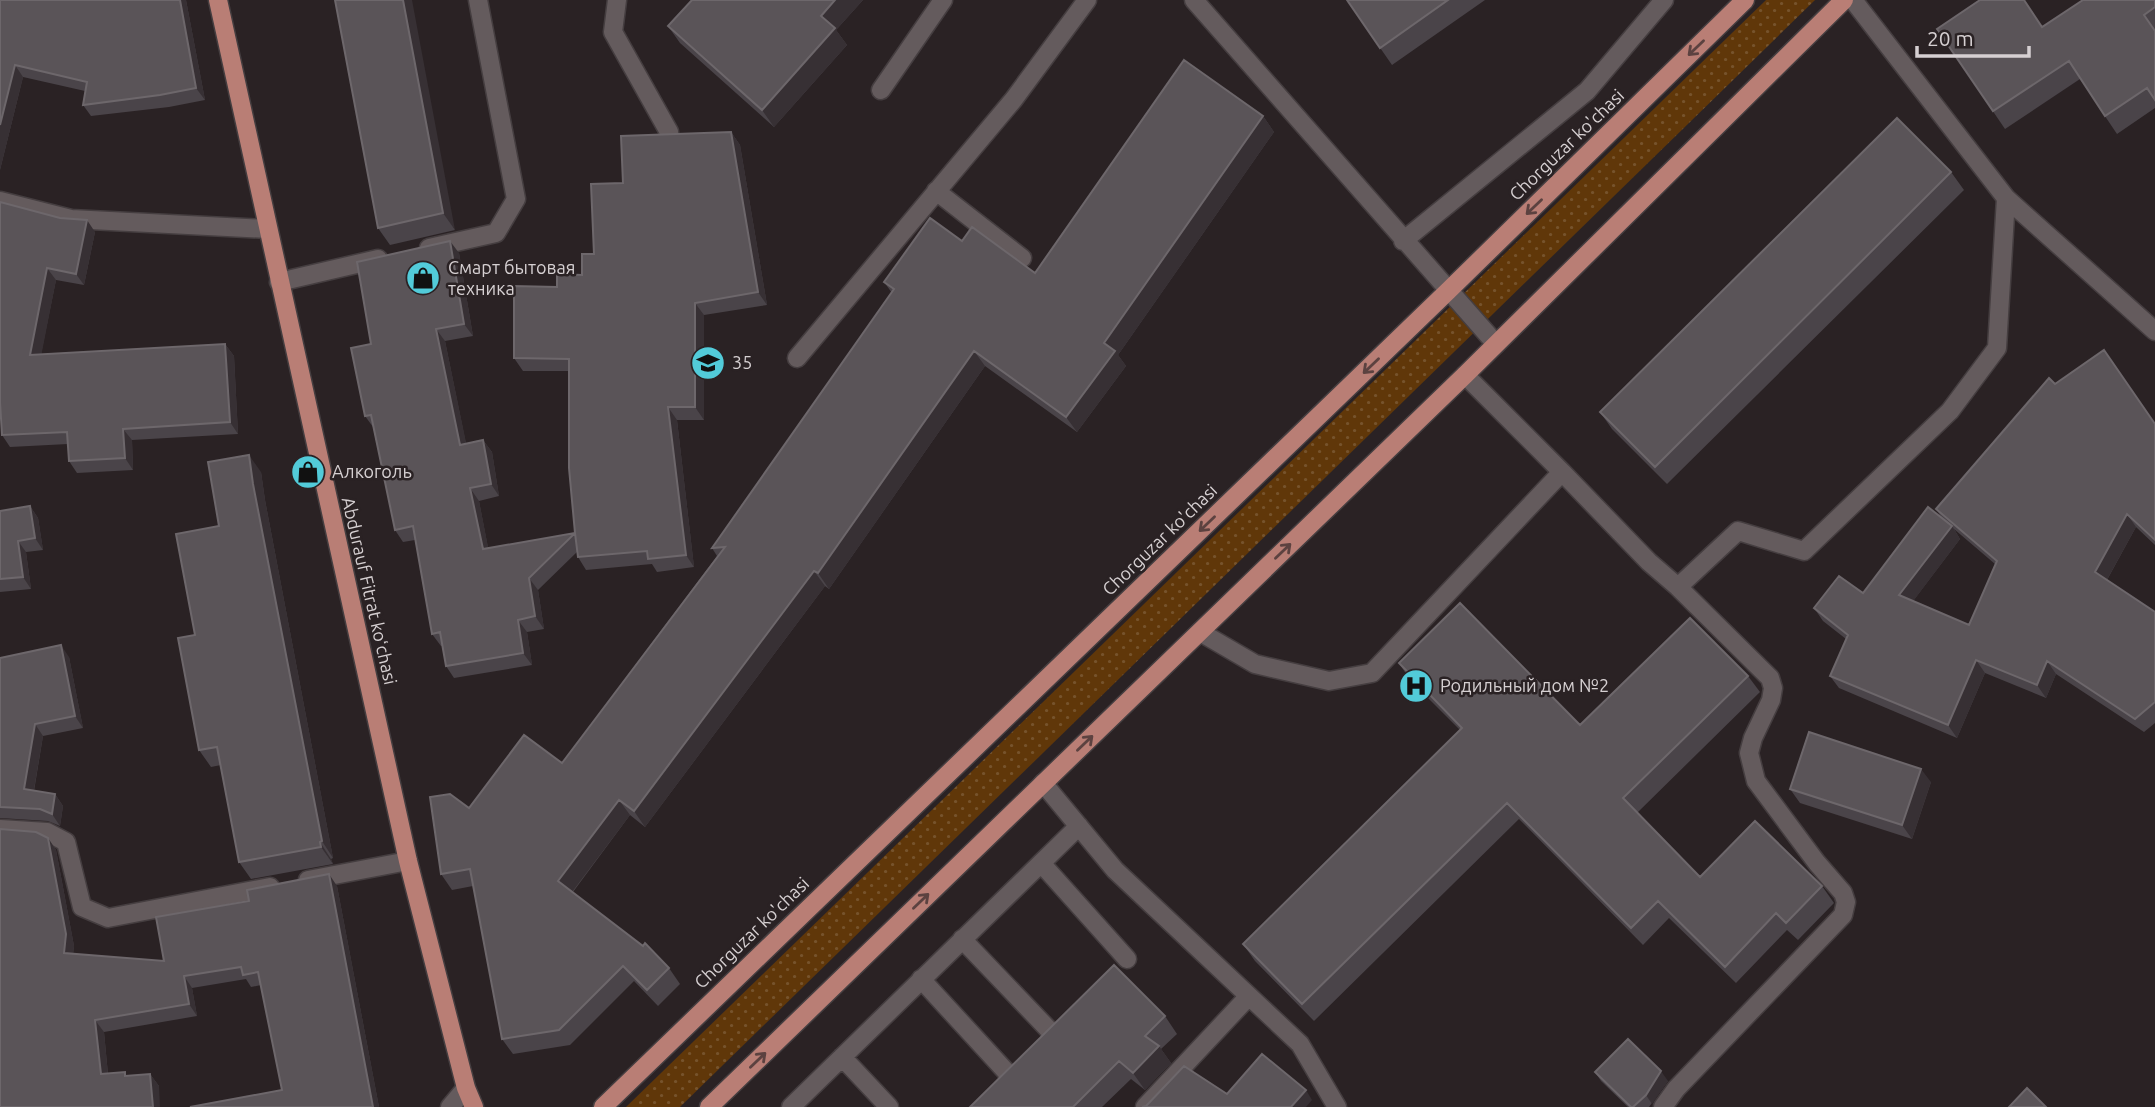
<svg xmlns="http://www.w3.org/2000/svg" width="2155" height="1107" font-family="Ubuntu,sans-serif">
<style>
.grass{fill:url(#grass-dots)}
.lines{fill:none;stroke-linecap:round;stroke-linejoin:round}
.minor-casing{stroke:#453e40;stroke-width:21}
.major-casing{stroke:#453e40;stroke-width:21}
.minor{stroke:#645b5d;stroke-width:18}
.major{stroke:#b97e75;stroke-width:18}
.wall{fill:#4a4449;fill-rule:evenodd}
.shaded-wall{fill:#373034}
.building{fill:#5a5458;stroke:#6d676b;stroke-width:2}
.oneway{stroke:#5c4240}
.labels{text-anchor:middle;stroke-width:5;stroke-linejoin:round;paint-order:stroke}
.street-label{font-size:18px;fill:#d6d0d2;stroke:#2a2224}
.poi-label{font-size:18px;fill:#d6d0d2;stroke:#2a2224;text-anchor:start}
</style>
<defs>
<pattern id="grass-dots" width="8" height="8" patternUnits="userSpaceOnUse" patternTransform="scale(1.75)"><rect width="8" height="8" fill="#603709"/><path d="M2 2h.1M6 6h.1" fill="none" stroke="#76532c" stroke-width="1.8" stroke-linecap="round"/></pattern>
</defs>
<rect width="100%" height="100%" fill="#2a2224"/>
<path class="grass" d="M1766 0H1815L680 1107H626Z"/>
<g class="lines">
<g class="minor-casing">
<path id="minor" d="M617 0 613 32 669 132
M1194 0 1496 344
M1853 0 2006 198 2155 331
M881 90 943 0
M936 191 1022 258
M0 201 71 219 268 229
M1403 241 1587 91 1664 0
M429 248 496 233 516 199 478 0
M279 282 378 259
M797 358 1014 99 1087 0
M1562 472 1649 562 1678 587 1770 678 1773 688 1771 700 1753 738 1749 753 1756 781 1817 863 1843 893 1846 902 1843 915 1676 1089 1663 1107
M1678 587 1738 531 1804 551 1950 411 1997 348 2006 198
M1200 632 1255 664 1329 681 1372 673 1562 472 1465 375
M1043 783 1115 870 1300 1044 1337 1107
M0 829 47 832 66 842 82 907 108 918 270 887
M1041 863 1127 959
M308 880 408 861
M962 939 1049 1030
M921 979 1011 1077
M842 1057 889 1107
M450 1107 466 1088
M791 1107 1079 826
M1145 1107 1249 996"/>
</g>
<g class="major-casing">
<path id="major" d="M218 0 408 861 466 1088 474 1107
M603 1107 1448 291 1745 0
M709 1107 1465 375 1844 0"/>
</g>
<use href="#minor" class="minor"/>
<use href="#major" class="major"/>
</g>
<path class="wall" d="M0 0H186L205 100 169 107 91 116 83 105 85 91 23 77 0 170Z
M335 0 455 230 390 245 378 228Z
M692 0H863L836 30 847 45 774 127 680 43 668 26Z
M1347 0H1485L1392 65Z
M2155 0V108L2117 134 2080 79 2005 129 1937 29 2042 27Z
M1263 116 1274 132 1118 355 1126 366 1077 432 985 366 829 589 825 586 645 827 630 815 573 892 669 968 680 984 658 1006 634 981 570 1045 513 1054 502 1039 473 886 452 890 441 874 469 808 562 763 717 556 712 548 892 293 884 282 962 241 1035 273Z
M731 132 740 145 767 305 704 315V420H677L694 567 657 572 652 564 586 570 578 557 577 552 538 590 544 629 527 632 532 665 454 678 446 666 442 646H441L432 634 415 540 403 542 395 530 373 427 365 416 371 344 459 253 473 336 445 341 466 444 483 440 492 452 499 496 479 501 488 548 575 533 569 371H523L514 358 557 287 582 275 594 254 623 183Z
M1951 172 1964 190 1667 484 1612 429 1600 412Z
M0 202 95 232 84 285 56 280 41 354 225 344 234 356 238 434 132 440 133 470 77 473 69 461 68 444 10 447 2 435Z
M2055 384 2155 424V545L2136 527 2107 580 2155 612V723L2144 732 2056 674 2046 698 1985 673 1957 738 1839 688 1830 676 1846 639 1823 621 1814 608 1863 593 1943 520 1936 509ZM1954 529 1995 564 1969 625 1913 601 1960 539Z
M261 472 265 500 333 858 331 859 333 864 251 879 239 862 221 765 211 767 199 750 195 635 219 526Z
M30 506 38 518 43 550 26 552 31 589 0 592V511Z
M69 657 83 728 43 736 34 791 55 794 63 806 60 826 48 821 0 818V658Z
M1399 663 1580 725 1748 676 1760 692 1637 813 1700 877 1822 886 1834 903 1798 940 1787 930 1736 983 1669 918 1643 945 1519 819 1314 1021 1255 961 1243 944 1460 730 1410 680Z
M1931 782 1912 839 1800 803 1790 789Z
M48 838 56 850 74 946 73 954 164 961 337 886 379 1107H190L282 1090 261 985 251 987 246 979 192 988 197 1016 104 1032 108 1074 128 1076 150 1074 159 1086 0 1107Z
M1165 1016 1177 1034 1161 1049 1171 1063 1145 1090 1131 1079 1102 1107H970Z
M1595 1072 1668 1081 1649 1107H1628L1601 1081Z"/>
<path class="shaded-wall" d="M180 0H186L205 100 196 88Z
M403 0H412L455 230 443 213Z
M835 0H863L836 30 847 45 774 127 762 110 821 16Z
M15 65 23 77 0 170V125Z
M1263 116 1274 132 1118 355 1126 366 1077 432 1066 417 1104 343Z
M731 132 740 145 767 305 758 292Z
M87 220 95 232 84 285 76 274Z
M450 241 459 253 473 336 464 324Z
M47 268 56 280 39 367 30 355Z
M695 303 704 315V420L695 407Z
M436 329 445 341 469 457 460 445Z
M225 344 234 356 238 434 230 422Z
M974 351 985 366 829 589 818 573Z
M668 407 677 420 694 567 686 555Z
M123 429 132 440 133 470 125 458Z
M483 440 492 452 499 496 491 484Z
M249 455 261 472 265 500 333 858 322 841 253 484Z
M470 488 479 501 491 562 483 549Z
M30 506 38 518 43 550 35 538Z
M2127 514 2136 527 2104 585 2095 572Z
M1952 526 1960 539 1908 608 1899 595Z
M18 541 26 552 31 589 23 577Z
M814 571 825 586 645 827 634 811Z
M529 578 538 590 544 629 535 616Z
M518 620 527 632 532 665 523 653Z
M61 645 69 657 83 728 75 716Z
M1976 660 1985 673 1957 738 1948 725Z
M2047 661 2056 674 2046 698 2037 685Z
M35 724 43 736 32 801 24 789Z
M1921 769 1931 782 1912 839 1902 825Z
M55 794 63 806 60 826 52 814Z
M619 800 630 815 569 896 558 881Z
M48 838 56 850 74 946 72 965 64 953Z
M320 842 331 859 333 864 321 847Z
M329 874 337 886 379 1107H373Z
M184 976 192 988 197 1016 189 1004Z
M95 1020 104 1032 109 1086 101 1074Z
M1159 1046 1171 1063 1145 1090 1133 1073Z
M1661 1071 1668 1081 1652 1104 1646 1095Z
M150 1074 159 1086 160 1107H153Z
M1306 1090 1312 1100 1306 1107H1291Z"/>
<path class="building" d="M0 0H180L196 88 160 95 83 105 87 82 15 65 0 125Z
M335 0H403L443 213 378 228Z
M692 0H835L821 16 835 28 762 110 668 26Z
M1347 0H1448L1380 48Z
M1980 0H2024L2042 27 2083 0H2155V7L2144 15 2155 31V100L2147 88 2105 116 2069 61 1993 111 1937 29Z
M1184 60 1263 116 1104 343 1115 351 1066 417 974 351 818 573 814 571 634 811 619 800 558 881 643 946 645 943 669 968 647 990 623 966 559 1030 502 1039 470 869 441 874 430 797 450 794 469 808 524 735 562 763 725 547 712 548 894 289 884 282 930 218 962 241 972 227 1035 273Z
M1897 118 1951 172 1655 467 1600 412Z
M731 132 758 292 695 303V407H668L686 555 648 559 647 551 578 557 575 533 529 578 535 616 518 620 523 653 446 666 440 632 432 634 413 526 395 530 371 415 365 416 351 348 371 344 357 262 450 241 464 324 436 329 460 445 483 440 491 484 470 488 483 549 575 533 569 468V359L514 358V286L557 287V274L582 275V254H594L591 184 623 183 621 136Z
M0 202 60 218 87 220 76 274 47 268 30 355 225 344 230 422 123 429 125 458 69 461 67 432 2 435 0 402Z
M2104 350 2155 424V540L2127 514 2095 572 2155 612V702L2135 719 2047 661 2037 685 1976 660 1948 725 1830 676 1848 635 1814 608 1839 576 1863 593 1928 507 1952 526 1899 595 1969 625 1997 561 1936 509 2049 378 2055 384Z
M249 455 253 484 322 841 320 842 321 847 239 862 217 747 199 750 178 638 195 635 176 534 219 526 208 462Z
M30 506 35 538 18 541 23 577 0 579V511Z
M1460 603 1580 725 1690 618 1748 676 1623 798 1700 877 1755 821 1822 886 1786 923 1776 913 1725 967 1658 901 1631 928 1507 803 1302 1004 1243 944 1462 728 1399 663Z
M61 645 75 716 35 724 24 789 55 794 52 814 40 809 0 807V658Z
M1809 732 1921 769 1902 825 1790 789Z
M0 829 36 832 48 838 66 934 64 953 164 961 156 917 249 901 247 890 329 874 373 1107H190L282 1090 258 972 243 975 241 967 184 976 189 1004 95 1020 101 1074 125 1072V1076L150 1074 153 1107H0Z
M1114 965 1165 1016 1145 1036 1159 1046 1133 1073 1119 1061 1073 1107H970Z
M1628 1039 1661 1071 1646 1095 1633 1107H1631L1595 1072Z
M1262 1054 1306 1090 1291 1107H1142L1146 1106 1184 1066 1227 1094Z
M2027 1088 2046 1107H2009Z"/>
<defs><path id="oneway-shaft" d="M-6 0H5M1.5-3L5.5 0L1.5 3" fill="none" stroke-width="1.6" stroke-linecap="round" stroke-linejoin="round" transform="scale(1.75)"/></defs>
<g class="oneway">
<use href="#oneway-shaft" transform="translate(1696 48) rotate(136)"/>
<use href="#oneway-shaft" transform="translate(1534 207) rotate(136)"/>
<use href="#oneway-shaft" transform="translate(1371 366) rotate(136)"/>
<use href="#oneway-shaft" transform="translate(1207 524) rotate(136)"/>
<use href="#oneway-shaft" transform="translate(1283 551) rotate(-44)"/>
<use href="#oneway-shaft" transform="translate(1085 743) rotate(-44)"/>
<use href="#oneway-shaft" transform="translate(921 901) rotate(-44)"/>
<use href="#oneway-shaft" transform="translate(758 1060) rotate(-44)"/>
</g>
<defs>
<g id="shop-disc" transform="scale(1.75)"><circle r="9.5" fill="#52cbd9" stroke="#2a2224"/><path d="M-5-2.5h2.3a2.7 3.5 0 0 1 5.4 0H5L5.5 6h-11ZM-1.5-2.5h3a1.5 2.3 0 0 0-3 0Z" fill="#111"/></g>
<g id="school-disc" transform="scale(1.75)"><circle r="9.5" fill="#52cbd9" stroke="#2a2224"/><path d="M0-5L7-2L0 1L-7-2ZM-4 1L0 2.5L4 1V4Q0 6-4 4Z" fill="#111"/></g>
<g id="hospital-disc" transform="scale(1.75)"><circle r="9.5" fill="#52cbd9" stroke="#2a2224"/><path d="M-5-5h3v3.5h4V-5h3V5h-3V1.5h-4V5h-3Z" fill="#111"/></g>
</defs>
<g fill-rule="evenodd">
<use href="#shop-disc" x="423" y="278"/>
<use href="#school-disc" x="708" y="363"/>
<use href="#shop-disc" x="308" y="472"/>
<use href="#hospital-disc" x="1416" y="686"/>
</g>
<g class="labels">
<g class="street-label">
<text transform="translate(1567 145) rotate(-44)" y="6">Chorguzar ko'chasi</text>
<text transform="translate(1160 540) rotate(-44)" y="6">Chorguzar ko'chasi</text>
<text transform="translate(369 591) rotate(77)" y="6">Abdurauf Fitrat koʻchasi</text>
<text transform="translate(752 933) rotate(-44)" y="6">Chorguzar ko'chasi</text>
</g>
<g class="poi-label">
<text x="448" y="274">Смарт бытовая<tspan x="448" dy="21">техника</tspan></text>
<text x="732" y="369">35</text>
<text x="332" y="478">Алкоголь</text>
<text x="1440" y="692">Родильный дом №2</text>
</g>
</g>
<path d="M1917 46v10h112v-10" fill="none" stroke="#d6d0d2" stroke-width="3.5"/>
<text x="1927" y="46" font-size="21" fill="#d6d0d2" stroke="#2a2224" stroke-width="5" paint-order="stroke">20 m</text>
</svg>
